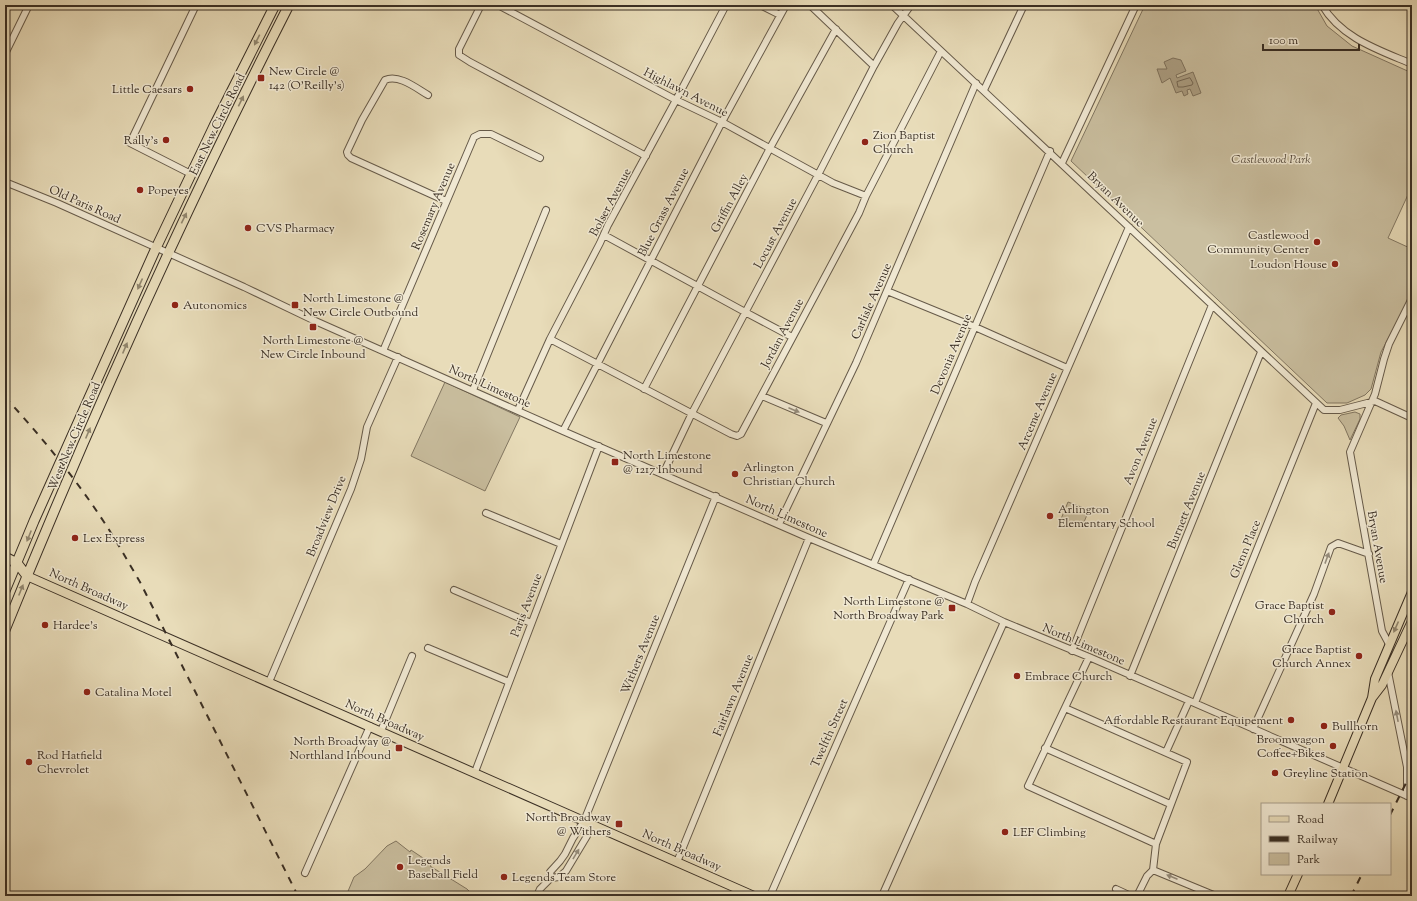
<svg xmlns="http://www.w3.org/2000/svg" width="1417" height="901" font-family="'Sorts Mill Goudy',serif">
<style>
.green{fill:#cabfa0;stroke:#827762}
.water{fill:#ada186;stroke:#7f735f}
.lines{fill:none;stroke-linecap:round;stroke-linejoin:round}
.shore{stroke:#746855;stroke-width:1}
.minor-casing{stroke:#665a49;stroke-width:8}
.major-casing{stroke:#3a2f24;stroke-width:10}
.highway-casing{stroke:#3a2f24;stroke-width:11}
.minor{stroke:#f0e8d2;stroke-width:6}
.major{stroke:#e8dcb9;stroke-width:8}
.highway{stroke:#e8dcb9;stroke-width:9}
.rail{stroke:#3a2f24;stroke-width:2;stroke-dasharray:7 7;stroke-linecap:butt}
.oneway{fill:#91866e}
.oneway2{fill:#958c7b}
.poi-dot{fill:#8f2418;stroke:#f0e8d2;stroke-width:1.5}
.labels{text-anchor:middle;stroke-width:3;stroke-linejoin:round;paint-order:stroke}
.poi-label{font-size:12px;fill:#3a2f24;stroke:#f0e8d2;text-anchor:start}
.street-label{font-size:12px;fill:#3a2f24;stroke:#f0e8d2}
.park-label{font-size:12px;font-style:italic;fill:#574c3d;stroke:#f0e8d2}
</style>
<rect width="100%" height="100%" fill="#e8dcb9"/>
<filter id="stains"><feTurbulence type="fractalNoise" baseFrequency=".005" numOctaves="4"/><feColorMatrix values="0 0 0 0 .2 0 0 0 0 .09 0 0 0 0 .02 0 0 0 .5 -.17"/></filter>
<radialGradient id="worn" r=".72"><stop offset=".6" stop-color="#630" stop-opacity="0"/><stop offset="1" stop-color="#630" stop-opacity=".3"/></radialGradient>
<path class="green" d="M1145 5H1315L1327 26 1352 46 1412 73V186L1388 238 1412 249V294L1381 352 1371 389 1365 395 1347 403H1327L1071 161Z
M445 382 520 417 485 491 411 456Z
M1355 412 1360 414V419L1350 440 1344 426 1338 418 1341 415Z
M1068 502 1089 510 1082 527 1061 519Z
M396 841 410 852 411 850 432 864 430 866 467 889 474 896H346L354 877 365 869 387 846Z"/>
<path class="water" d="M1173 58 1181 60 1186 71 1176 75 1177 78 1193 72 1201 93 1193 96 1190 89 1187 90 1188 94 1184 96 1182 91 1176 93 1170 78 1162 83 1157 69H1167L1164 62Z"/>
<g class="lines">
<path class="shore" d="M1190 78 1193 83 1192 85 1183 87H1178L1177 82Z"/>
<g class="minor-casing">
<path id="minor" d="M481 5 459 49V55L470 62 646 156
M498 5 676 100 722 122 833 183 866 196
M760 5 780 15
M810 5 874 66
M892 5 1324 410H1340L1375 401 1412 418
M1322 5C1341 38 1379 50 1412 64
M5 54 29 5
M984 90 1024 5
M428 95C416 88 399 74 385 80L362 120 347 152 348 155 351 158 446 201
M1062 163 1136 5
M191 174 130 143 196 5
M5 182 57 203 244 287 313 320 563 431 809 538 967 604 1004 622 1089 657 1412 798
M604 235 745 312 792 337
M887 291 975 327 1067 368
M550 339 731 434 737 436 741 434 859 213 866 196 941 51
M383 351 474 137 480 134H491L540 158
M644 389 770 148 836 29
M473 390 546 210
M762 396 826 423
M518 410 550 339 600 243 608 225 676 100 726 5
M563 431 722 122 786 5
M663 474 692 413 818 175 874 66 898 23 911 5
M486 513 561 544
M779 524 856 363 976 83
M873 565 1050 151
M454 590 531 623
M967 604 975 582 1129 227
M1389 644 1382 631 1350 452 1375 394 1384 359 1389 344 1412 298
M428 648 509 682
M1072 651 1212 305
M1388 672 1407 767V796
M1130 676 1261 352
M269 682 351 489 361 459 367 427 398 357
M1195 703 1316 403
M1065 708 1187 762 1156 844 1028 786 1089 657
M1253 729 1314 594 1331 547 1338 543 1369 554
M381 731 412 656
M1045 748 1170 804
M1166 752 1189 701
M475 772 599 446
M677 862 809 538
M1153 870 1216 896
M305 873 370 726
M551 878 550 872 560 861 565 854 573 838 584 821 716 496
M1116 889 1131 896
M537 896 540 889 551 878 559 877 566 871 587 836 584 821
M770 896 909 579
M882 896 1004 622
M1137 896 1147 876 1153 870 1156 844
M1362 896 1363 895 1365 896"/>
</g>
<g class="major-casing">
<path id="major" d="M27 576 754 896
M1372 698 1382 685 1412 621
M1328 804 1372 698 1375 679 1412 592
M1288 896 1298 874"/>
</g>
<g class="highway-casing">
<path id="highway" d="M5 557 17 563 27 576
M5 591 34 521 156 248 214 126 275 5
M5 630C91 418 185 209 289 5"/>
</g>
<use href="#minor" class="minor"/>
<use href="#major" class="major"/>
<use href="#highway" class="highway"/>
<path class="rail" d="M5 397C39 434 72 474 100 516 115 538 127 560 140 582L298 896
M1390 815 1412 771
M1351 896 1362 874"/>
</g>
<defs><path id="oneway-solid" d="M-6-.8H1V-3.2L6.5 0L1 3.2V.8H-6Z"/></defs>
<g class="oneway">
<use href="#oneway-solid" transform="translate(257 40) rotate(117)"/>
<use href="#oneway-solid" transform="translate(241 101) rotate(-64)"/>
<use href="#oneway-solid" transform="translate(184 218) rotate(-64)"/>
<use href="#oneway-solid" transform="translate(140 284) rotate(114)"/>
<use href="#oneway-solid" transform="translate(125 348) rotate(-67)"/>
<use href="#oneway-solid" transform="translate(88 433) rotate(-67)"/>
<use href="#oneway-solid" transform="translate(29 536) rotate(112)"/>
<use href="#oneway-solid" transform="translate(21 590) rotate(-68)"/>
<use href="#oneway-solid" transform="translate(1396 627) rotate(114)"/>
</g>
<g class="oneway2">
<use href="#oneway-solid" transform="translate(794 410) rotate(23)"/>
<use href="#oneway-solid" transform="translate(1327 558) rotate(-70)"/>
<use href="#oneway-solid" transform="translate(1397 716) rotate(-101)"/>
<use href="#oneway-solid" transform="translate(576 854) rotate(-59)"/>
<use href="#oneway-solid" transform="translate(1172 877) rotate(-157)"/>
</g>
<g class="poi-dot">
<rect x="257" y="74" width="8" height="8" rx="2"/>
<circle cx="190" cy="89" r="4"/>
<circle cx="166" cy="140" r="4"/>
<circle cx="865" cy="142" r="4"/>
<circle cx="140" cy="190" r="4"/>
<circle cx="248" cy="228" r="4"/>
<circle cx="1317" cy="242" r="4"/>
<circle cx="1335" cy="264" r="4"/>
<circle cx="175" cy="305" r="4"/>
<rect x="291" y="301" width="8" height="8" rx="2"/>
<rect x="309" y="323" width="8" height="8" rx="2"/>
<rect x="611" y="458" width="8" height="8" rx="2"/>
<circle cx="735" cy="474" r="4"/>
<circle cx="1050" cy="516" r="4"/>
<circle cx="75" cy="538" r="4"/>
<rect x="948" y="604" width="8" height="8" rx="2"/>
<circle cx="1332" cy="612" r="4"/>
<circle cx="45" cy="625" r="4"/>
<circle cx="1359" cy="656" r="4"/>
<circle cx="1017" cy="676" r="4"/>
<circle cx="87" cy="692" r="4"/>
<circle cx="1291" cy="720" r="4"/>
<circle cx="1324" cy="726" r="4"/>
<circle cx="1333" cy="746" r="4"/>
<rect x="395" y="744" width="8" height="8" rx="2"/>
<circle cx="29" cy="762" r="4"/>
<circle cx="1275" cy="773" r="4"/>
<rect x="615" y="820" width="8" height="8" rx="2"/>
<circle cx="1005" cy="832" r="4"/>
<circle cx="400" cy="867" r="4"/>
<circle cx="504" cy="877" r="4"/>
</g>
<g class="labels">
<g class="poi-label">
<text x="269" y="75">New Circle @<tspan x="269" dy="14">142 (O'Reilly's)</tspan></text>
<text x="182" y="93" text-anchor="end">Little Caesars</text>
<text x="873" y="139">Zion Baptist<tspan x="873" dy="14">Church</tspan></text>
<text x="158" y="144" text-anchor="end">Rally's</text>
<text x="148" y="194">Popeyes</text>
<text x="256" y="232">CVS Pharmacy</text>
<text x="1309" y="239" text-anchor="end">Castlewood<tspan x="1309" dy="14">Community Center</tspan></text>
<text x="1327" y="268" text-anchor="end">Loudon House</text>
<text x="303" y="302">North Limestone @<tspan x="303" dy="14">New Circle Outbound</tspan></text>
<text x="183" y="309">Autonomics</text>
<text x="313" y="344" text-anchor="middle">North Limestone @<tspan x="313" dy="14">New Circle Inbound</tspan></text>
<text x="623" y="459">North Limestone<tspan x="623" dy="14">@ 1217 Inbound</tspan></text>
<text x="743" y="471">Arlington<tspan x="743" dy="14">Christian Church</tspan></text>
<text x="1058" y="513">Arlington<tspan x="1058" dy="14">Elementary School</tspan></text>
<text x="83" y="542">Lex Express</text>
<text x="944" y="605" text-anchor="end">North Limestone @<tspan x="944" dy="14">North Broadway Park</tspan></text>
<text x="1324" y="609" text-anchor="end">Grace Baptist<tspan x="1324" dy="14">Church</tspan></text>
<text x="53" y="629">Hardee's</text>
<text x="1351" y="653" text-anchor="end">Grace Baptist<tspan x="1351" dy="14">Church Annex</tspan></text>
<text x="1025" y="680">Embrace Church</text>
<text x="95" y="696">Catalina Motel</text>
<text x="1283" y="724" text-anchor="end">Affordable Restaurant Equipement</text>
<text x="1332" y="730">Bullhorn</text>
<text x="1325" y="743" text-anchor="end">Broomwagon<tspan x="1325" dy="14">Coffee+Bikes</tspan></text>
<text x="391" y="745" text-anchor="end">North Broadway @<tspan x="391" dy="14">Northland Inbound</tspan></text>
<text x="37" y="759">Rod Hatfield<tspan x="37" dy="14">Chevrolet</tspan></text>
<text x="1283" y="777">Greyline Station</text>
<text x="611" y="821" text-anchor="end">North Broadway<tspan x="611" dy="14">@ Withers</tspan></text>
<text x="1013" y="836">LEF Climbing</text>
<text x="408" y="864">Legends<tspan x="408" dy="14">Baseball Field</tspan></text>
<text x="512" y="881">Legends Team Store</text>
</g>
<g class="street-label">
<text transform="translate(686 92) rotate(27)" y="4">Highlawn Avenue</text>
<text transform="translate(217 124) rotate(-64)" y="4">East New Circle Road</text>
<text transform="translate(1116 199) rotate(44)" y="4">Bryan Avenue</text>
<text transform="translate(610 202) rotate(-62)" y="4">Bolser Avenue</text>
<text transform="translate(729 203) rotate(-62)" y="4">Griffin Alley</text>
<text transform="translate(85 204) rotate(24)" y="4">Old Paris Road</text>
<text transform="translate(433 206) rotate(-67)" y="4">Rosemary Avenue</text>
<text transform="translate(663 212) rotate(-63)" y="4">Blue Grass Avenue</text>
<text transform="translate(775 233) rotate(-62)" y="4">Locust Avenue</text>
<text transform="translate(871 301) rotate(-66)" y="4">Carlisle Avenue</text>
<text transform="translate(782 333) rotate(-62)" y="4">Jordan Avenue</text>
<text transform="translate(951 354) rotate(-67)" y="4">Devonia Avenue</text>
<text transform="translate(490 386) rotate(24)" y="4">North Limestone</text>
<text transform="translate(1037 411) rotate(-67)" y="4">Arceme Avenue</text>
<text transform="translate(74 436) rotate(-67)" y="4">West New Circle Road</text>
<text transform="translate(1140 451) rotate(-68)" y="4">Avon Avenue</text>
<text transform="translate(1186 510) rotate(-68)" y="4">Burnett Avenue</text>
<text transform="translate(326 516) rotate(-68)" y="4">Broadview Drive</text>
<text transform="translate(787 516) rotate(24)" y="4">North Limestone</text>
<text transform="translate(1378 547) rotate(80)" y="4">Bryan Avenue</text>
<text transform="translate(1245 549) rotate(-68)" y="4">Glenn Place</text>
<text transform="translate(89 589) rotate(24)" y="4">North Broadway</text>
<text transform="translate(526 605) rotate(-69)" y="4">Paris Avenue</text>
<text transform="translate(1084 644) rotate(23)" y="4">North Limestone</text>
<text transform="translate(640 654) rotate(-68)" y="4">Withers Avenue</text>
<text transform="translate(733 695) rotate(-68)" y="4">Fairlawn Avenue</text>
<text transform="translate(385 720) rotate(24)" y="4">North Broadway</text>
<text transform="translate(829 733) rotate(-66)" y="4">Twelfth Street</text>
<text transform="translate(682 850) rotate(24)" y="4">North Broadway</text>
</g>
<g class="park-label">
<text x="1271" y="163">Castlewood Park</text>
</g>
</g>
<rect width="1417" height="901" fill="none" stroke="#e8dcb9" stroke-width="20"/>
<rect x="6" y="6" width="1405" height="889" fill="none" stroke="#3a2f24" stroke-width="2"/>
<rect x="10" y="10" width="1397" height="881" fill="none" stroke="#3a2f24"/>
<rect x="1261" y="803" width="130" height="72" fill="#f0e8d2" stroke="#a79e8c"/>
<rect x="1269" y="816" width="20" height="6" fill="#e8dcb9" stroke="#a79e8c"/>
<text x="1297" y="823" font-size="12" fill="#3a2f24">Road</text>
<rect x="1269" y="836" width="20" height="6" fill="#3a2f24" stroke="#a79e8c"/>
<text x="1297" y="843" font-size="12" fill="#3a2f24">Railway</text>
<rect x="1269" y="853" width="20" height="12" fill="#cabfa0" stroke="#a79e8c"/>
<text x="1297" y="863" font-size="12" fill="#3a2f24">Park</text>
<path d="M1263 44v6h96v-6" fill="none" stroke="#3a2f24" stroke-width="2"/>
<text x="1269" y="44" font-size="12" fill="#3a2f24" stroke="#f0e8d2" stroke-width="3" paint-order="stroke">100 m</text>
<rect width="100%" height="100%" filter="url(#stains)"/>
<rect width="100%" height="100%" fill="url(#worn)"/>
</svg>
